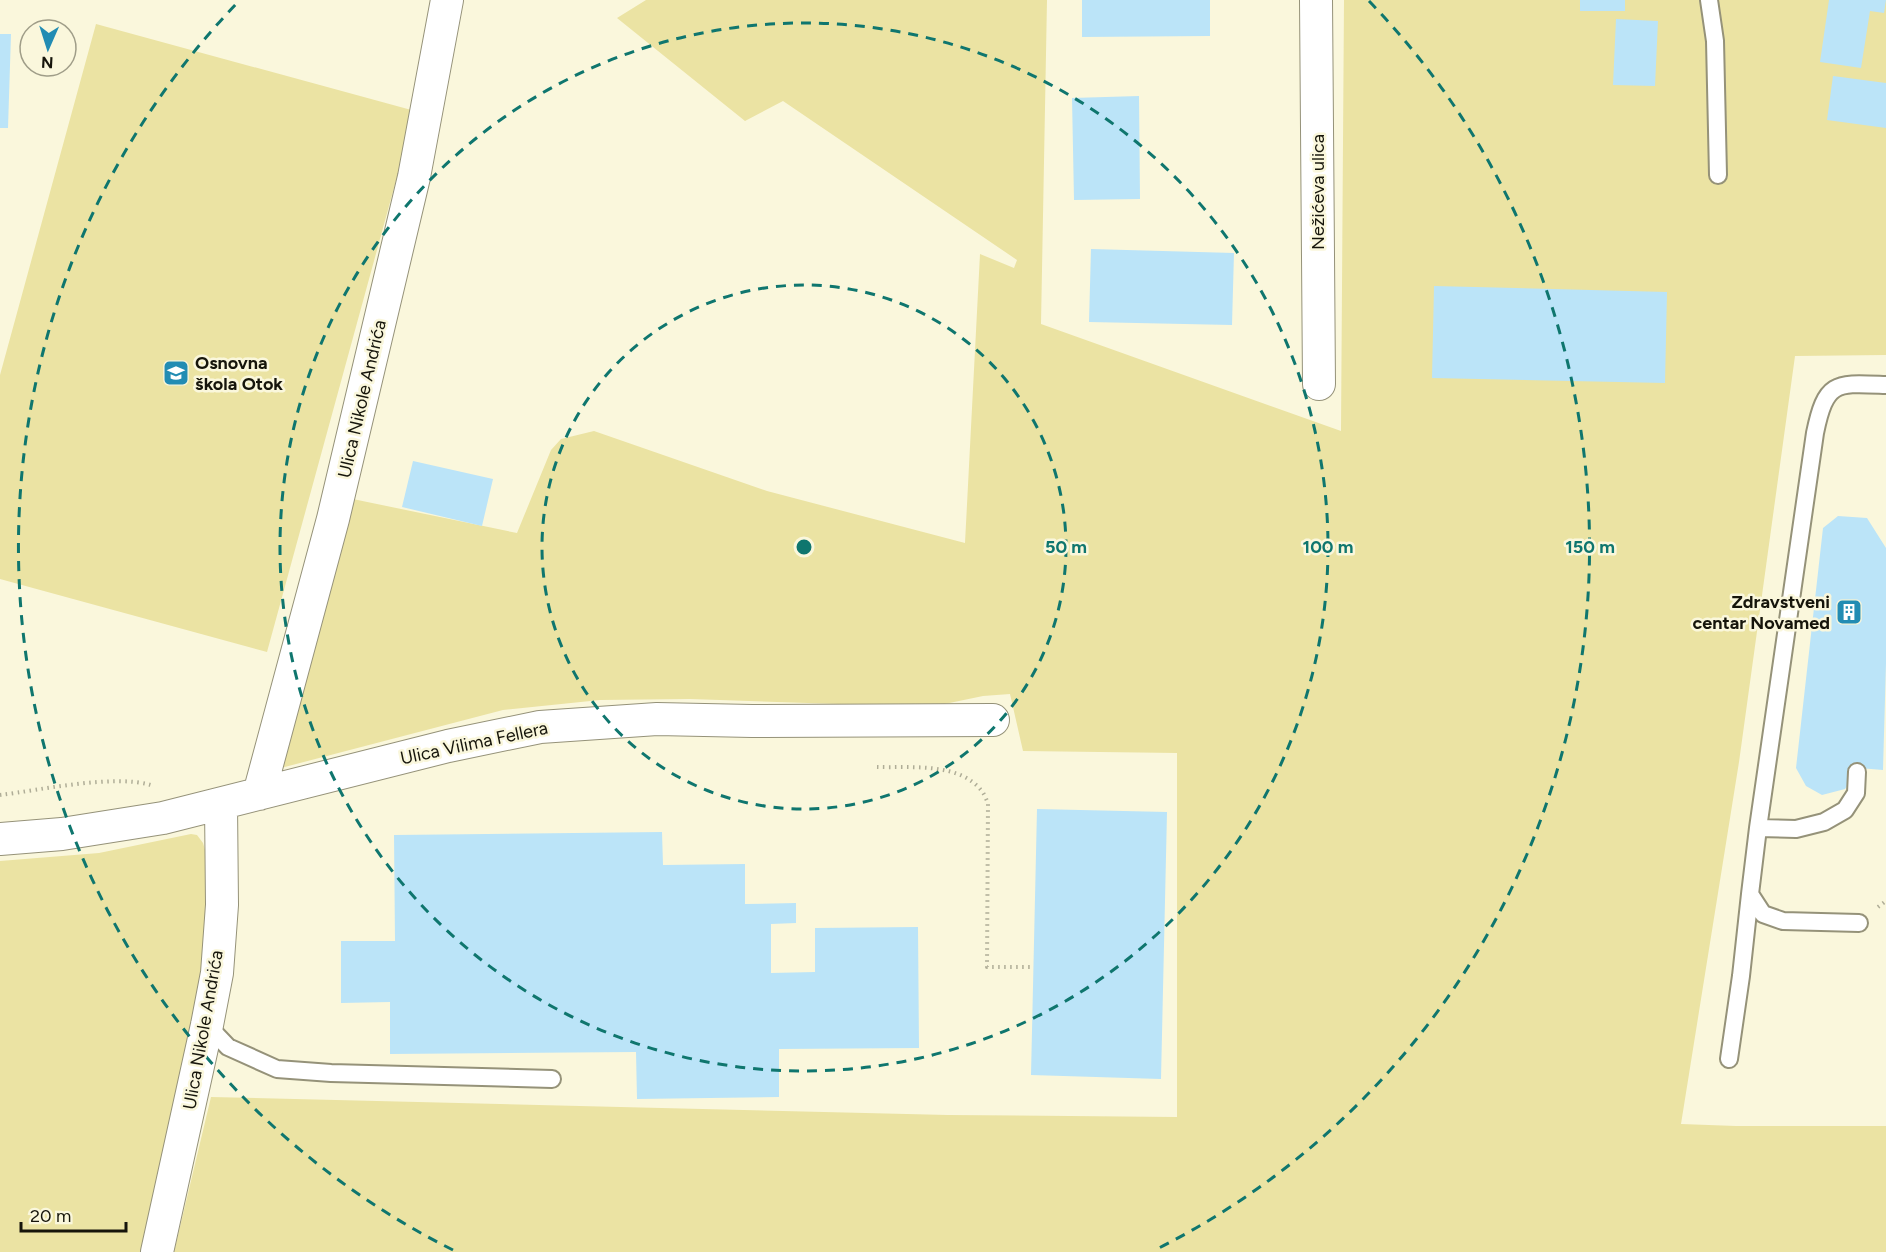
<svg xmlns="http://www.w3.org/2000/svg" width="1886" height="1252" font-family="Figtree,sans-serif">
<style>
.green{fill:#ebe3a3}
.building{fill:#bbe4f8}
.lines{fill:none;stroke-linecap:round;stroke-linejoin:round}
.service-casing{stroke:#959279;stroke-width:20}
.minor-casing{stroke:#959279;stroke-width:34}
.path{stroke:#afad97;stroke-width:4;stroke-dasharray:1.5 4.5;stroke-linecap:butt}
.service{stroke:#fff;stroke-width:16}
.minor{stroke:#fff;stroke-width:32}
.ring{fill:none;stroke:#0f766e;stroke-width:3;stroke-dasharray:10 8}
.labels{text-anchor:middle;stroke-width:5;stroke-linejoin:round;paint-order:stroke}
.street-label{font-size:18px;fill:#16150b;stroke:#faf7dc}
.poi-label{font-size:18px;font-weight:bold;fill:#16150b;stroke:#faf7dc;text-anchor:start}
.centre{fill:#0f766e;stroke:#faf7dc;stroke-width:3}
.ring-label{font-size:18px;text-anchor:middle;font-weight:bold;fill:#0f766e;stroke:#faf7dc;stroke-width:5;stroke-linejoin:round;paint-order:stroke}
</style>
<rect width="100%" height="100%" fill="#faf7dc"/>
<path class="green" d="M646 0H1047L1041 324 1341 431 1344 0H1886V355L1795 356 1739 762 1681 1124 1736 1126H1886V1252H174L211 1097 948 1115 1177 1117V753L1023 751 1010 694 983 696 930 707 690 699 600 700 503 710 277 769 348 498 517 533 551 450 561 439 594 431 767 491 965 543 980 254 1014 268 1017 260 783 101 745 121 617 18Z
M96 24 415 111 267 652 0 579V375Z
M191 834 197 835 203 843 206 853 205 1006 149 1252H0V861L99 853Z"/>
<path class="building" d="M1082 0H1210V36L1082 37Z
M1580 0H1625V11H1580Z
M1829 0H1886L1884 13 1870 11 1861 68 1820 62Z
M1616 19 1658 21 1655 86 1613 85Z
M0 34H11L8 128H0Z
M1833 76 1886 83V128L1827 120Z
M1139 96 1140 199 1074 200 1072 98Z
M1091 249 1234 253 1232 325 1089 322Z
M1434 286 1667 292 1665 383 1432 378Z
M413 461 493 479 482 526 402 507Z
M1838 516 1867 518 1886 548V663L1883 770 1859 768 1845 789 1822 795 1806 786 1796 768 1823 528Z
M1037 809 1167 812 1161 1079 1031 1075Z
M662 832 663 865 745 864V904L796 903V923L771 924V973L815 972V928L918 927 919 1048 779 1049V1097L637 1099 636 1052 390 1054V1002L341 1003V941H395L394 835Z"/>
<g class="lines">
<g class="service-casing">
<path id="service" d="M1709 0 1715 41 1718 175
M1758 828 1796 829 1824 822 1845 810 1856 793 1857 772
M1859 923 1783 921 1763 914 1750 894 1758 828 1815 433C1826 380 1836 383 1886 385
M207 1025 228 1047 277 1069 331 1073 552 1079
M1729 1059 1741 976 1750 894"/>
</g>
<g class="minor-casing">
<path id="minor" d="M1316 0 1319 384
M259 794 333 519 414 177 447 0
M0 839 62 834 163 818 448 746 540 727 657 719 752 721 993 720
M157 1252 207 1025 217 973 222 905 221 804"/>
</g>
<path class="path" d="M877 767C910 768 958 762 981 790 984 793 986 799 988 803L987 967H1033
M0 795C41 790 113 774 151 785
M1878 907 1886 901"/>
<use href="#service" class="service"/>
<use href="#minor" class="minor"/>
</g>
<g class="ring">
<circle cx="804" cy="547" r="262"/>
<circle cx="804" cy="547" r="524"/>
<path d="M453 1250A786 786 0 0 1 239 1M1369 1A786 786 0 0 1 1155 1250"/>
</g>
<defs>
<g id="school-square" transform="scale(1.35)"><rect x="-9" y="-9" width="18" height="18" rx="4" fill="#228cb3" stroke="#faf7dc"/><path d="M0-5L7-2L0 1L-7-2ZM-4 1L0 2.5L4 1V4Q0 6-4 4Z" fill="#fff"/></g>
<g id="building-square" transform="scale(1.35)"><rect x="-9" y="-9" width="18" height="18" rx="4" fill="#228cb3" stroke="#faf7dc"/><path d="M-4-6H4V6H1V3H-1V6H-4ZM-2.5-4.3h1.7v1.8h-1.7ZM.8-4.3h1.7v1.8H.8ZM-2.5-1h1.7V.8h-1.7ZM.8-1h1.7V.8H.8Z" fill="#fff"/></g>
</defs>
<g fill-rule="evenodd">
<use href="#school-square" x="176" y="373"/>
<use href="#building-square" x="1849" y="612"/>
</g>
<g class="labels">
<g class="street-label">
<text transform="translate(1318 192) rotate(-90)" y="6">Nežićeva ulica</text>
<text transform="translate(362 399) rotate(-77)" y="6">Ulica Nikole Andrića</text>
<text transform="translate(474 743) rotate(-12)" y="6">Ulica Vilima Fellera</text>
<text transform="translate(203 1030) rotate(-80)" y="6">Ulica Nikole Andrića</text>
</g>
<g class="poi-label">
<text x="195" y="369">Osnovna<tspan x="195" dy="21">škola Otok</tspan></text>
<text x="1830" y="608" text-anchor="end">Zdravstveni<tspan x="1830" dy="21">centar Novamed</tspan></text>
</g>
</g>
<circle cx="804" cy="547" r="9" class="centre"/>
<g class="ring-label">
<text x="1066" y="553">50 m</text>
<text x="1328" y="553">100 m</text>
<text x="1590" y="553">150 m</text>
</g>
<g transform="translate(48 48) rotate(183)"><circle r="28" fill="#faf7dc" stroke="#9f9d88" stroke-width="1.5"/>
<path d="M0-4.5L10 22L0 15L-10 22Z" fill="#228cb3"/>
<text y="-9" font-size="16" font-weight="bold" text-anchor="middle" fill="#16150b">N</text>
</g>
<path d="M21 1222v9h105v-9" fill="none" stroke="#16150b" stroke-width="3"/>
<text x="30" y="1222" font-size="18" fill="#16150b" stroke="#faf7dc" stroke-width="4.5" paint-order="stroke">20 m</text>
</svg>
